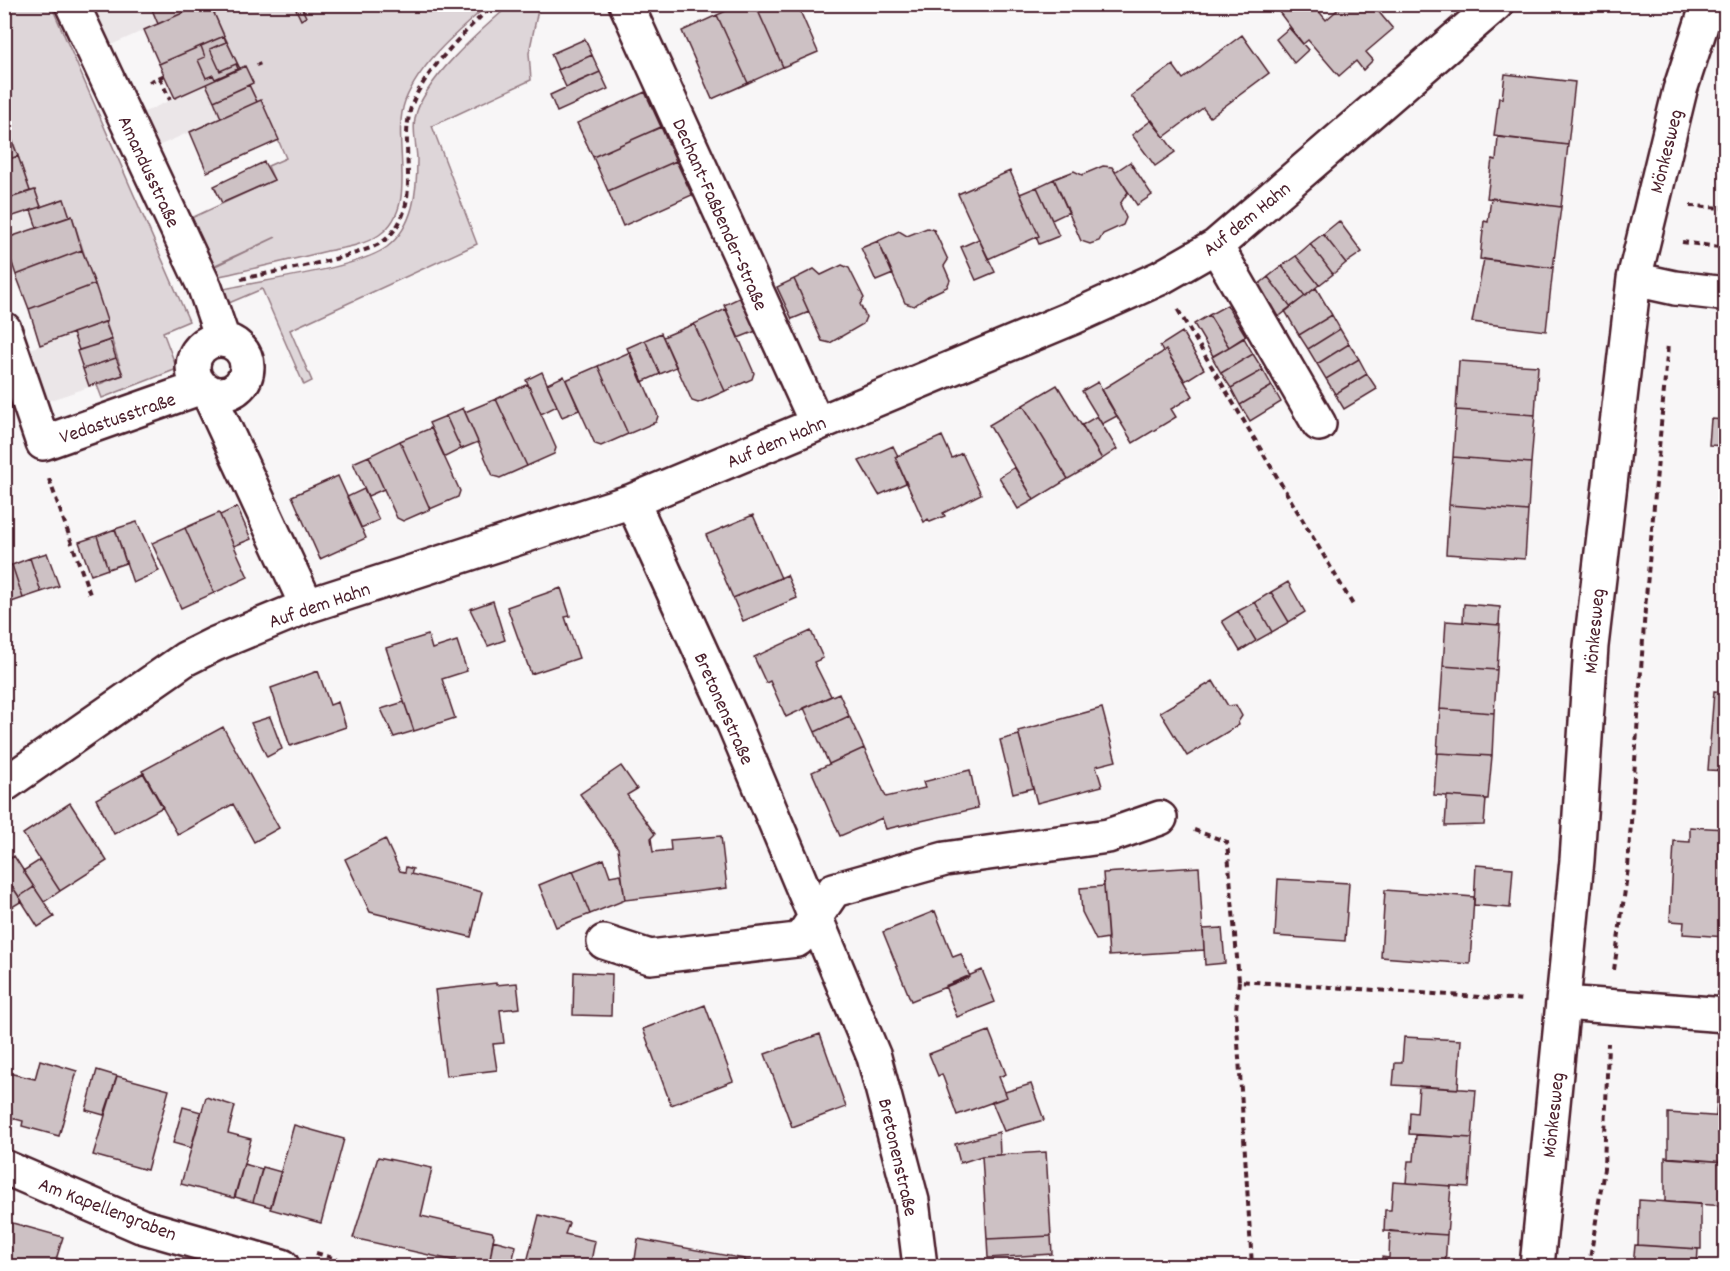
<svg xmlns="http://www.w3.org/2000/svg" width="1730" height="1271" font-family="Dekko,sans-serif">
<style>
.built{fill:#ebe6e8}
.green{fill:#ded6d9;stroke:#947a82;stroke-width:1.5}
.building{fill:#cdc1c4;stroke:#4a1f2b;stroke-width:1.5}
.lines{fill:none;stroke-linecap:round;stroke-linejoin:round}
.minor-casing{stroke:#4a1f2b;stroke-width:38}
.path{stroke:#4a1f2b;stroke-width:4;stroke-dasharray:6 4.5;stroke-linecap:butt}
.minor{stroke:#fff;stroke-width:33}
.labels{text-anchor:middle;stroke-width:6;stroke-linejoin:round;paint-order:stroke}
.street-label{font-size:20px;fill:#4a1f2b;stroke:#fff}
</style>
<rect width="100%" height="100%" fill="#f8f6f7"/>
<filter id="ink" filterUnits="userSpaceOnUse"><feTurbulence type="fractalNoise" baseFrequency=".0167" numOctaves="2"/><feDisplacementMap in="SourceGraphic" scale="12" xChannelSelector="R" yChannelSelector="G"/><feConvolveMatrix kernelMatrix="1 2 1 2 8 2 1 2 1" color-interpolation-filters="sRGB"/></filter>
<g filter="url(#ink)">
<path class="built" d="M111 5H156L158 24 111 45 96 11Z
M206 84 221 118 156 147 140 114Z
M31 210 37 228 5 239 4 219Z
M73 333 89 387 48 401 30 349Z"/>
<path class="green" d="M5 5H51L189 321 163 332 177 369 102 398 97 385 123 375 72 216 70 217 63 199 41 207 35 190 30 191 5 118Z
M210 5H488C458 31 420 63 405 101 390 142 421 206 379 235 363 246 341 248 323 252 287 261 251 269 216 277L211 268 276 237 211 267 189 219 274 180 268 166 286 158 261 101 257 102 249 85 253 83 245 67 240 69Z
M510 5H539L529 53 531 80 432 126 477 244 290 330 312 381 304 385 262 289 229 303 224 289C263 280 357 269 387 247 414 226 417 191 417 160 417 147 412 132 415 119 421 82 482 29 510 5Z"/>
<path class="building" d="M156 4H203L158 24 151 7Z
M203 4H210L224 36 159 64 144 30Z
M300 4 306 17 301 20 294 5Z
M741 4H755L783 67 748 83 717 15Z
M755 4H797L818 52 783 67Z
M1273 4H1313L1326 20 1344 4H1372L1393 29 1366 52 1373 60 1363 70 1356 61 1339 76 1308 40 1303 44Z
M717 15 748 83 712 99 682 31Z
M1289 28 1308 50 1294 63 1276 39Z
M1242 35 1269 73 1210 117 1203 108 1164 137 1131 96 1173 65 1183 79Z
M224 36 240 69 175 98 159 64Z
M224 36 226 42 210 49 220 71 236 64 238 69 215 79 213 75 206 78 198 60 205 57 201 46Z
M585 39 592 55 558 70 551 54Z
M592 55 600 72 566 87 558 70Z
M245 66 253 83 214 101 206 84Z
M600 72 608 89 557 112 550 95Z
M1505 74 1575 82 1568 145 1494 136 1499 97 1502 99Z
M249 85 257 102 221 118 214 101Z
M645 92 661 127 593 157 577 123Z
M261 100 279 140 207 172 190 132Z
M1152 120 1175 152 1155 166 1132 135Z
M4 121 18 156 4 161Z
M661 127 676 161 608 191 593 157Z
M1498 137 1568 145 1561 207 1487 198 1492 159 1496 160Z
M18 156 30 191 4 200V161Z
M676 161 692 195 623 226 608 191Z
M264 162 274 180 222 203 214 186Z
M1130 162 1152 195 1137 205 1115 172Z
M1103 166 1112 167 1128 192 1120 204 1126 218 1123 225 1103 234 1099 241 1090 244 1081 241 1054 179 1074 171 1082 175Z
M1010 171 1039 236 988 259 958 194Z
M1054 179 1069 212 1052 220 1037 187Z
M1037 187 1059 236 1039 244 1036 237 1039 236 1020 194Z
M35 190 41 207 4 219V200Z
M1491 198 1561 207 1553 268 1480 259 1484 221 1488 222Z
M64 199 70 217 37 228 31 210Z
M72 216 82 250 16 275 4 239Z
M1339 221 1362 252 1346 263 1323 234Z
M927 228 934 230 948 260 944 266 950 280 947 287 928 296 914 306 905 303 878 241 899 231 907 236Z
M1323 234 1346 263 1333 274 1310 244Z
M979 239 995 272 976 280 961 247Z
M878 241 893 274 876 281 861 248Z
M1310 244 1333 274 1319 285 1296 256Z
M82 250 95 284 29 309 16 275Z
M1296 256 1319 285 1305 296 1282 266Z
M1484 259 1553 268 1546 331 1472 322Z
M842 265 849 268 864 298 860 304 866 317 863 324 830 343 822 341 794 279 814 269 821 275Z
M1282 266 1305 296 1291 307 1268 277Z
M1268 277 1291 307 1276 319 1253 289Z
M794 279 809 312 792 319 777 287Z
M95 284 107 321 40 345 29 309Z
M1316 288 1332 315 1299 335 1285 311Z
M741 297 756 331 738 338 724 305Z
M1227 305 1246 336 1229 347 1209 315Z
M726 309 754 373 752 379 725 391 694 324Z
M1209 315 1229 347 1213 356 1194 324Z
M1332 315 1340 329 1308 349 1299 335Z
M105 322 112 340 79 350 73 333Z
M694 324 725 391 698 403 692 401 663 337Z
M1340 329 1349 344 1317 364 1308 349Z
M1182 332 1204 369 1185 381 1166 350 1163 352 1160 346Z
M661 333 676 367 660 374 645 340Z
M1244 338 1253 354 1221 373 1212 357Z
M110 340 116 358 83 369 77 351Z
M645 340 660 374 642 382 627 348Z
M1349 344 1359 359 1326 379 1317 364Z
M1166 350 1193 396 1171 409 1176 417 1133 443 1101 390Z
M630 352 658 416 656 422 628 434 598 366Z
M1253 354 1263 370 1231 388 1221 373Z
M116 358 123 375 89 386 83 369Z
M1359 359 1367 374 1335 394 1326 379Z
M1459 361 1538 366 1535 415 1456 410Z
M598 366 628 434 601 446 595 444 566 380Z
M1263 370 1272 386 1240 405 1231 388Z
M542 372 557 406 541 414 526 380Z
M1367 374 1377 389 1344 409 1335 394Z
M564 376 579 410 562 417 547 384Z
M1098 382 1117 416 1102 424 1082 391Z
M528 384 556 448 554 454 527 466 496 399Z
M1057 385 1102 459 1068 479 1023 405Z
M1272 386 1281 402 1250 421 1240 405Z
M496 399 527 466 500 478 493 476 465 412Z
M1023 405 1068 479 1034 500 989 425Z
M463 408 478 442 461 449 446 416Z
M1456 410 1535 415 1531 463 1453 457Z
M446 416 461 449 445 457 429 423Z
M1097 416 1117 449 1102 459 1082 425Z
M1711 419 1726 420V446L1709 445Z
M431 428 460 491 458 497 430 509 400 441Z
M942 436 952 458 962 453 981 494 943 513 945 516 930 522 928 519 924 522 895 457Z
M400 441 430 509 403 521 397 518 369 456Z
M893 446 898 456 895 457 906 483 879 495 859 461Z
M1723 451H1726V499H1720Z
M369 456 384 489 368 496 353 463Z
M1453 457 1531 463 1528 511 1449 505Z
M1015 467 1034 500 1018 509 999 477Z
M338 476 366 538 320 559 292 496Z
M364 489 379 520 361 528 347 497Z
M1449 505 1528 511 1525 559 1446 554Z
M237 507 251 539 234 546 220 515Z
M219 513 248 577 214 593 185 528Z
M753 515 781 578 733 598 706 535Z
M137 522 159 571 133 583 115 529Z
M185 528 214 593 181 608 152 543Z
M115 529 126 563 108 569 97 536Z
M97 536 108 569 91 575 79 542Z
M47 553 59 586 41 592 30 558Z
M30 558 41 592 23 598 12 565Z
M12 565 23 598 6 604 4 567Z
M787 575 797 598 743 621 733 598Z
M1288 582 1305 612 1289 622 1271 592Z
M561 588 570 616 565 617 579 658 531 674 507 607Z
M1271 592 1289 622 1272 632 1255 602Z
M493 601 505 640 488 646 470 609Z
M1255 602 1272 632 1256 641 1238 611Z
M1464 604 1500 607 1499 625 1463 622Z
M1238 611 1256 641 1240 651 1222 621Z
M1446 621 1500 625 1497 670 1443 666Z
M811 631 823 658 814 662 831 696 786 717 770 681 766 683 754 657Z
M428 635 432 649 457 641 467 671 442 679 455 718 414 731 386 648Z
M1443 666 1497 670 1494 713 1440 709Z
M318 671 330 705 338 702 346 727 290 746 271 688Z
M1213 681 1228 706 1236 705 1242 716 1238 722 1239 725 1187 756 1160 712Z
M1714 691 1726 692V771L1708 770Z
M839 693 849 716 815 732 804 708Z
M404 702 414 731 394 737 381 709Z
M1102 708 1116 761 1096 766 1102 786 1037 803 1018 731Z
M1440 709 1494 713 1492 756 1437 753Z
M849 716 864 748 829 764 815 732Z
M270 717 282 749 267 757 251 723Z
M223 727 279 828 254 842 233 804 178 835 142 771Z
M1019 735 1033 788 1013 793 1000 740Z
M864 748 886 797 925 788 923 782 970 770 978 808 886 829 882 818 840 836 812 772Z
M1437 753 1492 756 1488 799 1434 795Z
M621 766 637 789 627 795 655 834 651 838 653 852 671 850 670 840 721 836 727 888 625 900 618 848 580 794Z
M144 773 163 807 114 834 96 799Z
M1447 796 1486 799 1484 825 1445 826Z
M70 803 107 861 60 891 23 834Z
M1690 827 1726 829V937L1683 934 1684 922 1670 921 1674 841 1690 842Z
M385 839 400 871 405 872 406 867 413 869 411 874 482 892 471 937 370 912 345 859Z
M14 856 34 887 19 897 4 874V862Z
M604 859 610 876 621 874 625 900 590 914 573 871Z
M40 860 60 891 44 902 23 871Z
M1476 865 1513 868 1510 908 1474 905Z
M1199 867 1204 950 1109 956 1103 873Z
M573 871 590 914 556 927 539 885Z
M4 874 22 901 4 912Z
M1278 879 1349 883 1345 941 1275 936Z
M1104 886 1108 938 1096 940 1082 912 1080 888Z
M34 887 54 917 38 927 19 897Z
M1385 890 1474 897 1470 964 1381 957Z
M935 911 953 957 961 954 970 977 911 1001 883 932Z
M1222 928 1225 963 1205 965 1203 929Z
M982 970 995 1002 957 1017 945 986Z
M574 972 612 974 611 1016 573 1015Z
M496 983V985L517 983 520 1008 500 1010 504 1043 493 1044 497 1070 446 1076 435 990Z
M705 1005 733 1081 671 1105 643 1029Z
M989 1031 1006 1074 999 1077 1007 1097 957 1115 942 1074 938 1076 929 1054Z
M820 1034 846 1107 792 1127 765 1054Z
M1404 1037 1461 1040 1458 1089 1393 1085 1395 1063H1402Z
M1720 1041 1726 1042V1061H1719Z
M40 1060 77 1071 59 1136 22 1126 23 1121 4 1116V1072L35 1079Z
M1719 1061H1726V1080L1718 1079Z
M97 1070 117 1076 104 1115 86 1110Z
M117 1076 169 1090 147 1170 93 1155Z
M1718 1079 1726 1080V1098H1717Z
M1031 1084 1044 1120 1004 1131 992 1102 1007 1097 1005 1092Z
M1419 1086 1476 1090 1472 1138 1409 1134 1410 1112 1417 1113Z
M206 1097 235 1106 228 1133 251 1139 234 1198 181 1184Z
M1717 1098H1726V1117L1716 1116Z
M183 1107 201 1112 191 1148 173 1143Z
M1668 1113 1726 1117V1162L1668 1158Z
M294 1125 344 1139 321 1223 270 1209Z
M999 1132 1000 1155 982 1156 960 1163 955 1144Z
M1416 1135 1472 1138 1469 1187 1406 1183 1408 1161H1414Z
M1046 1152 1051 1236 987 1239 982 1156Z
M378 1157 432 1168 421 1216 492 1232 494 1236 489 1266H478L353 1238Z
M1665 1157 1726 1162V1206L1665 1202Z
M244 1164 262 1169 253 1202 235 1197Z
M263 1167 281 1172 271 1207 253 1202Z
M1393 1182 1451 1186 1447 1235 1384 1231 1385 1210H1391Z
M1639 1200 1701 1204V1249L1638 1245Z
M4 1213 11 1215 4 1237Z
M539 1215 569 1223 565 1234 595 1241 590 1266H526Z
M9 1222 63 1237 54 1266H4V1237Z
M1390 1231 1447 1235 1445 1266H1381L1382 1257 1389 1258Z
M1051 1236 1052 1254 988 1258 987 1239Z
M638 1239 745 1259 744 1266H634Z
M493 1240 516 1246 511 1266H489Z
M1635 1245 1698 1249 1697 1266H1633Z
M57 1258 86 1266H54Z
M745 1260 763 1263V1266H744Z"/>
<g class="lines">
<g class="minor-casing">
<path id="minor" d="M72 4 205 288 223 340
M626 4 817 424
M1216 246 1319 424
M1634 279 1675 288 1726 294
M4 329 43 443 202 387
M193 367a27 27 0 1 1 54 0a27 27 0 1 1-54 0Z
M207 390 307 606
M632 501 734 724 874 1057 912 1201 920 1266
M4 785 185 659 215 644 307 606 632 501 1074 317 1160 278 1216 246 1496 4
M604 942 650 957 797 940 804 934 834 890 945 859 1108 836 1160 818
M1563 1003 1726 1015
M4 1167 141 1226 282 1266
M1537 1266 1577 860 1591 646 1634 279 1680 90 1708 4"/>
</g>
<path class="path" d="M258 63 259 66
M160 78 170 100
M149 82 165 75
M1690 206 1726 208
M1682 242 1726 248
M241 279C271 272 365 257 385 240 427 204 395 146 413 102 426 70 468 28 494 4
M1178 310 1353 605
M49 479 91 597
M1194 830 1227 842 1239 981 1525 1000
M1614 970 1628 868 1645 609 1668 344
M1239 981 1236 1010 1252 1266
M316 1253 360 1266
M1589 1266 1604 1169 1608 1043"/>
<use href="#minor" class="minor"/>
</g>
</g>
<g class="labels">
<g class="street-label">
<text transform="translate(1665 151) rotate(-76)" y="7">Mönkesweg</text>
<text transform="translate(150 171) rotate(65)" y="7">Amandusstraße</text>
<text transform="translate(721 214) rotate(66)" y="7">Dechant-Faßbender-Straße</text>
<text transform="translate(1246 218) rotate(-39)" y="7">Auf dem Hahn</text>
<text transform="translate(117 417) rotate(-19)" y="7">Vedastusstraße</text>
<text transform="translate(776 441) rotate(-23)" y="7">Auf dem Hahn</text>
<text transform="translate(319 604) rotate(-19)" y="7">Auf dem Hahn</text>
<text transform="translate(1593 631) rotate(-85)" y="7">Mönkesweg</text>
<text transform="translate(725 708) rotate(66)" y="7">Bretonenstraße</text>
<text transform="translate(1552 1115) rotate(-84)" y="7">Mönkesweg</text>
<text transform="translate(899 1157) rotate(77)" y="7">Bretonenstraße</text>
<text transform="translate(108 1208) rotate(21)" y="7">Am Kapellengraben</text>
</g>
</g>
<rect width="1730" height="1271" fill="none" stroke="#fff" stroke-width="24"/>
<rect x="12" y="12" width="1706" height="1247" fill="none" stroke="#4a1f2b" stroke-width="2" filter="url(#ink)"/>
</svg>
